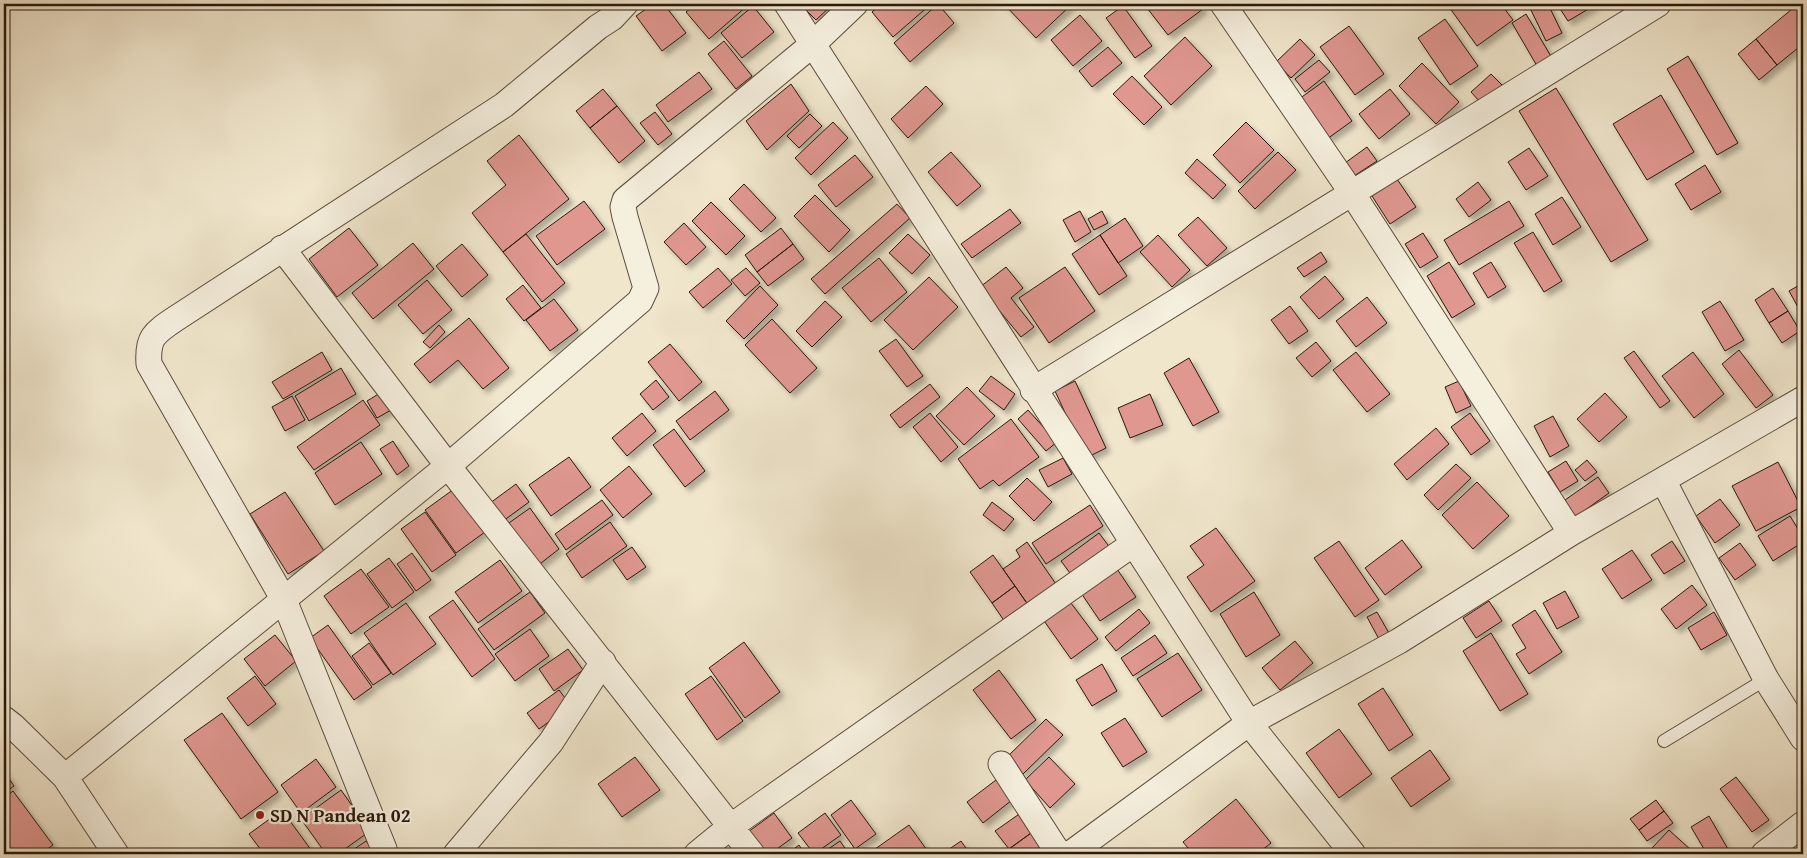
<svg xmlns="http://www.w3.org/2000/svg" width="1807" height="858" font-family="'Gentium Book Plus',serif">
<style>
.building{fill:#df9790;stroke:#29190c;filter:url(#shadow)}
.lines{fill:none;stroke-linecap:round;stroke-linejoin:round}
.lane-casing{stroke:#5b4c3c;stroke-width:14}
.street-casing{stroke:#5b4c3c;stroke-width:27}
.lane{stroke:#f5efde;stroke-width:12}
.street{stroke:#f5efde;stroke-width:25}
.poi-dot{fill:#8f2418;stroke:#f5efde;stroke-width:2}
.labels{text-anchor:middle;stroke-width:4.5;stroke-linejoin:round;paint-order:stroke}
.poi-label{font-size:19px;font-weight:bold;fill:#29190c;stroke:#f5efde;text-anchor:start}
</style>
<defs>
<filter id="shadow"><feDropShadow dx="4.5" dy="4.5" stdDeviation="2.5" flood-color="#0004"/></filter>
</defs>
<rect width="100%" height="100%" fill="#f0e6cc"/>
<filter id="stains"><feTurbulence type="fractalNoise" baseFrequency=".004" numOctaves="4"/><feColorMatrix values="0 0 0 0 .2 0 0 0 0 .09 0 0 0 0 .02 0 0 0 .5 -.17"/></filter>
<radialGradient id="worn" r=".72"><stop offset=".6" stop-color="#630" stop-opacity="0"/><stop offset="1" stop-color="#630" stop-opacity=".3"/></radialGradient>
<path class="building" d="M653 4H664L686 33 662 51 636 16Z
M696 4H745L747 6 709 39 686 12Z
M800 4H833L816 20Z
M881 4H931L893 37 872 12Z
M938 4 954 23 910 62 894 43Z
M1004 4H1070L1071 5 1036 38Z
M1144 4H1200L1203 9 1168 35Z
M1447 4H1501L1513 20 1477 46Z
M1528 4H1548L1562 33 1546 41Z
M1557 4H1597L1568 21Z
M1798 4 1803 10V44L1777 65 1756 39Z
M753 6 774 32 742 58 721 33Z
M1123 6 1152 46 1135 58 1106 18Z
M1526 14 1552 58 1537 66 1512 23Z
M1080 15 1102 41 1073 66 1051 40Z
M1445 19 1478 66 1450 85 1418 38Z
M1349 26 1384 74 1355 95 1320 47Z
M1185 37 1212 66 1171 105 1144 76Z
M1300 39 1315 55 1291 78 1276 62Z
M1756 39 1777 65 1759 80 1738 54Z
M724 41 752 76 736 89 708 54Z
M1108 47 1122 63 1092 87 1079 71Z
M1688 56 1738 143 1717 155 1667 69Z
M1319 60 1330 72 1305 92 1295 79Z
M1422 63 1459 102 1436 124 1399 86Z
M699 72 712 89 668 122 656 105Z
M1491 74 1502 85 1481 103 1471 92Z
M1132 76 1162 107 1144 125 1113 94Z
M1324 81 1352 121 1327 139 1299 99Z
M791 84 809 111 767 150 746 121Z
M926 86 943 104 908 138 891 119Z
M1556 88 1648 240 1611 262 1519 111Z
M603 89 617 106 590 128 576 111Z
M1390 89 1410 114 1379 139 1359 114Z
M1661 95 1694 152 1647 180 1613 124Z
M617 106 645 141 619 163 590 128Z
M655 112 672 134 658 145 640 123Z
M810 114 822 126 799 148 787 136Z
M833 122 848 138 811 175 795 158Z
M1246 122 1274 150 1240 183 1213 155Z
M519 135 569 199 503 252 472 213 506 185 487 161Z
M1367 147 1377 161 1354 176 1345 163Z
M1529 148 1548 176 1526 190 1508 162Z
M951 152 981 186 957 206 928 172Z
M1278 152 1296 170 1255 209 1238 191Z
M855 155 873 177 836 207 818 185Z
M1197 159 1226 185 1213 199 1185 173Z
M1705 165 1721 192 1691 210 1675 184Z
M1397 179 1416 207 1390 224 1372 196Z
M1478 182 1491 200 1469 217 1456 199Z
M744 184 776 218 761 232 729 199Z
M815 195 850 230 829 252 794 216Z
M1562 197 1581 227 1553 245 1535 214Z
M584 201 605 229 557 265 536 236Z
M1509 201 1524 226 1459 265 1444 240Z
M711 202 745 236 726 255 692 221Z
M897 204 910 218 825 294 811 279Z
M1010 209 1021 223 972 258 961 244Z
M1080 211 1091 232 1075 242 1063 220Z
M1102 211 1108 223 1094 230 1088 219Z
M1198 217 1227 248 1207 266 1178 235Z
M1125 218 1143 246 1118 263 1100 235Z
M684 223 706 247 686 265 664 242Z
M349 228 378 265 337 297 309 259Z
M781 228 793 244 757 272 745 255Z
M1533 232 1562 281 1544 292 1514 243Z
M1423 233 1438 257 1420 268 1405 244Z
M526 234 565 283 542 302 503 252Z
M908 234 930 255 912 274 889 253Z
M1100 235 1127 276 1099 295 1072 254Z
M1158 235 1190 270 1172 287 1140 252Z
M413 243 434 269 373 319 352 293Z
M462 244 488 275 462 297 436 266Z
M793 244 804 259 768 286 757 272Z
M1321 252 1327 262 1304 277 1297 268Z
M879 258 907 292 871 322 842 288Z
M1449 262 1475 304 1452 318 1427 276Z
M1491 262 1506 287 1488 298 1473 273Z
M1006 267 1023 288 1011 298 1034 327 1021 337 980 287Z
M1065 267 1095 311 1049 343 1019 298Z
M718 268 732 284 703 308 689 292Z
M746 268 760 283 745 296 731 280Z
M1325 276 1344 299 1319 319 1300 297Z
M929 277 958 307 913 350 884 320Z
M427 280 452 310 423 334 398 305Z
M1803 283V307L1799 309 1789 291Z
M523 285 541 308 524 321 506 299Z
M760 286 778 305 744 339 726 321Z
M1773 288 1788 311 1769 323 1755 300Z
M1367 297 1387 323 1356 347 1336 321Z
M554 299 578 330 550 351 526 320Z
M825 301 842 317 812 347 796 331Z
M1720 301 1744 340 1725 351 1702 312Z
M1290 306 1308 331 1289 344 1271 320Z
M1788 311 1800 331 1782 343 1769 323Z
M469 318 509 368 483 389 458 360 430 383 414 364Z
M772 319 817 368 790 393 745 345Z
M439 325 445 332 430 348 423 342Z
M896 339 923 376 907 387 879 351Z
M1316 342 1331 361 1312 377 1296 358Z
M670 344 702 382 679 401 648 362Z
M1739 350 1773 395 1756 408 1722 364Z
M1634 351 1670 401 1660 408 1624 358Z
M322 352 332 370 283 399 272 382Z
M1356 352 1390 394 1367 412 1333 370Z
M1693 352 1724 394 1694 418 1662 376Z
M1189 358 1219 412 1193 426 1164 373Z
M341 368 356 394 309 421 295 396Z
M991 376 1015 394 1004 410 979 391Z
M656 380 669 397 653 410 640 394Z
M1075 381 1106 448 1086 458 1055 391Z
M1459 381 1471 406 1456 413 1445 387Z
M930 384 940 397 900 428 890 415Z
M967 387 995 416 964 445 936 416Z
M715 391 729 410 690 440 676 421Z
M380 393 391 410 377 418 367 401Z
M1605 393 1627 417 1599 442 1577 419Z
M1150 394 1163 425 1130 438 1118 408Z
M292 396 305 420 285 431 272 407Z
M363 400 380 425 314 470 297 447Z
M1028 410 1057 442 1046 451 1018 419Z
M642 413 656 431 627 456 612 438Z
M930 413 958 447 941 462 913 427Z
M1470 413 1490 441 1471 455 1451 427Z
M1553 416 1569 446 1550 457 1534 426Z
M1011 419 1039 457 999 486 993 480 980 489 958 459Z
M1436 428 1449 444 1407 480 1394 464Z
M674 429 705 471 685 487 653 445Z
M393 441 409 466 397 475 380 449Z
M361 442 382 474 335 505 315 473Z
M569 457 591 487 551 516 529 485Z
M1063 458 1072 474 1048 487 1039 470Z
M1587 460 1597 472 1585 481 1575 470Z
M1566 461 1578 481 1560 492 1548 472Z
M1778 462 1801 507 1756 531 1732 486Z
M1456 464 1471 478 1438 510 1424 495Z
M629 466 652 494 623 518 600 490Z
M1598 477 1609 493 1574 518 1562 502Z
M1027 478 1052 502 1034 521 1009 496Z
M1477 482 1509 516 1473 549 1442 515Z
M516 484 529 502 499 524 486 506Z
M454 489 485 532 456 553 425 510Z
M285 492 324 551 288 574 250 514Z
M1720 499 1740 525 1715 543 1696 516Z
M602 500 613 515 566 550 555 534Z
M992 502 1014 519 1004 531 983 515Z
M1090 505 1103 526 1046 564 1032 543Z
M530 508 559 549 536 567 506 525Z
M425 512 456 555 432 572 401 529Z
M1790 516 1803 537V542L1773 561 1758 536Z
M610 522 627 546 582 578 566 554Z
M1216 528 1255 581 1211 612 1187 577 1204 565 1190 546Z
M1099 533 1114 553 1076 581 1061 561Z
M1402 540 1422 567 1385 595 1365 568Z
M1339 541 1379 600 1355 617 1314 558Z
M1672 541 1685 561 1664 574 1651 555Z
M1027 542 1060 590 1031 609 1003 569 1020 557 1016 550Z
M1740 543 1756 565 1735 580 1719 558Z
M632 547 646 567 627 580 613 560Z
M1632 550 1652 580 1622 599 1602 569Z
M412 553 431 580 416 591 397 564Z
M993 555 1015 586 992 603 970 572Z
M389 558 414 592 392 608 367 574Z
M500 560 522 591 478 623 455 592Z
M361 569 389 607 351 634 324 596Z
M1117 569 1136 597 1100 621 1081 593Z
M1692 585 1707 605 1676 629 1661 609Z
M1015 586 1033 612 1009 628 992 603Z
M1565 591 1579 617 1557 629 1543 603Z
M530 592 545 613 494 650 478 629Z
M1254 592 1280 635 1246 657 1220 614Z
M1068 599 1098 639 1071 659 1042 618Z
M453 600 495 659 472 677 429 617Z
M1489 601 1502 621 1476 638 1463 618Z
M406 603 436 644 393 675 364 633Z
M1139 609 1150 623 1116 651 1105 637Z
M1535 610 1562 652 1529 674 1516 654 1526 648 1512 625Z
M1377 612 1390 635 1380 641 1367 617Z
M1714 612 1727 635 1701 650 1688 628Z
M328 625 372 687 354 700 310 638Z
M530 629 549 656 515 681 495 654Z
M1491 633 1528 694 1500 711 1463 651Z
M275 635 296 661 265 686 244 659Z
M1155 635 1167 653 1133 676 1121 658Z
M1295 641 1313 663 1280 690 1262 668Z
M744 642 780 692 745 718 709 668Z
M369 643 391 673 373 685 352 656Z
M568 649 583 670 554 691 539 669Z
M1178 653 1202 690 1162 717 1137 679Z
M1102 664 1117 691 1092 706 1076 680Z
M999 670 1036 720 1011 739 973 690Z
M255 676 276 704 248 726 227 698Z
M711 676 743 721 717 740 685 694Z
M1383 688 1413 735 1389 751 1358 704Z
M559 690 571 706 539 729 527 713Z
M222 713 278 792 241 819 184 740Z
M1125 718 1147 752 1123 767 1101 733Z
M1046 719 1063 735 1023 774 1007 757Z
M1339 729 1372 774 1339 798 1306 753Z
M1430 750 1450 779 1411 807 1391 778Z
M635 757 660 790 622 817 598 784Z
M1049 757 1075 784 1050 808 1025 780Z
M316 759 336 787 301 813 281 785Z
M4 771 14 786 4 793Z
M1736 777 1769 820 1752 832 1720 789Z
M996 780 1012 800 983 823 967 802Z
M341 790 370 831 338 854H326L301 819Z
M13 791 53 845 41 854H4V798Z
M1236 799 1271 843 1257 854H1193L1183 842Z
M851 800 876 834 855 849 831 815Z
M1656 800 1664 811 1639 830 1630 819Z
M282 810 314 854H264L249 834Z
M1025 810 1038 828 1009 849 995 831Z
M1664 811 1673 823 1647 841 1639 830Z
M774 813 792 838 770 854H764L748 832Z
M825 813 841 835 814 854 798 833Z
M1709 816 1729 851 1724 854H1707L1691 827Z
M909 825 929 853 868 854Z
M1038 828 1051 846 1039 854H1012L1009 849Z
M1669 830 1692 851 1689 854H1657L1651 849Z
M366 841 376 854H347Z
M840 841 849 854H821Z
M961 841 970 854H942Z
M799 845 805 854H787Z"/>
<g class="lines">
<g class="lane-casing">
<path id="lane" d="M1664 741 1766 679"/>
</g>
<g class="street-casing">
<path id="street" d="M787 4 1249 723 1353 854
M1223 4 1352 193 1571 533
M282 248 448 466 752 854
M1033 390 1658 4
M1664 482 1766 679 1803 738
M4 719 13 726 65 777 116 854
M1001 764 1059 854
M65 777 448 466 640 301 646 288 625 217 623 207 625 200 813 44 855 4
M384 849 284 600 149 364C147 338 154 333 175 319L504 105 598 27 612 18 625 4
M456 854 551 742 603 662
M697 854 730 827 1133 544
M1070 854 1249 723 1399 641 1571 533 1803 399
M1764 854 1803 824"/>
</g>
<use href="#lane" class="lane"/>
<use href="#street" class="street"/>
</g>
<circle class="poi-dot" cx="260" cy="815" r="5"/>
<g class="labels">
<g class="poi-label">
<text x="270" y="822">SD N Pandean 02</text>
</g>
</g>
<rect width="1807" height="858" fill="none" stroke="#f0e6cc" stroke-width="20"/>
<rect x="5" y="5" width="1797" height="848" fill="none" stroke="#29190c" stroke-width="2.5"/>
<rect x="10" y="10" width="1787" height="838" fill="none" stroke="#29190c"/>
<rect width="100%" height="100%" filter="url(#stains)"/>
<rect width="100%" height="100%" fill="url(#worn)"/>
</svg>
